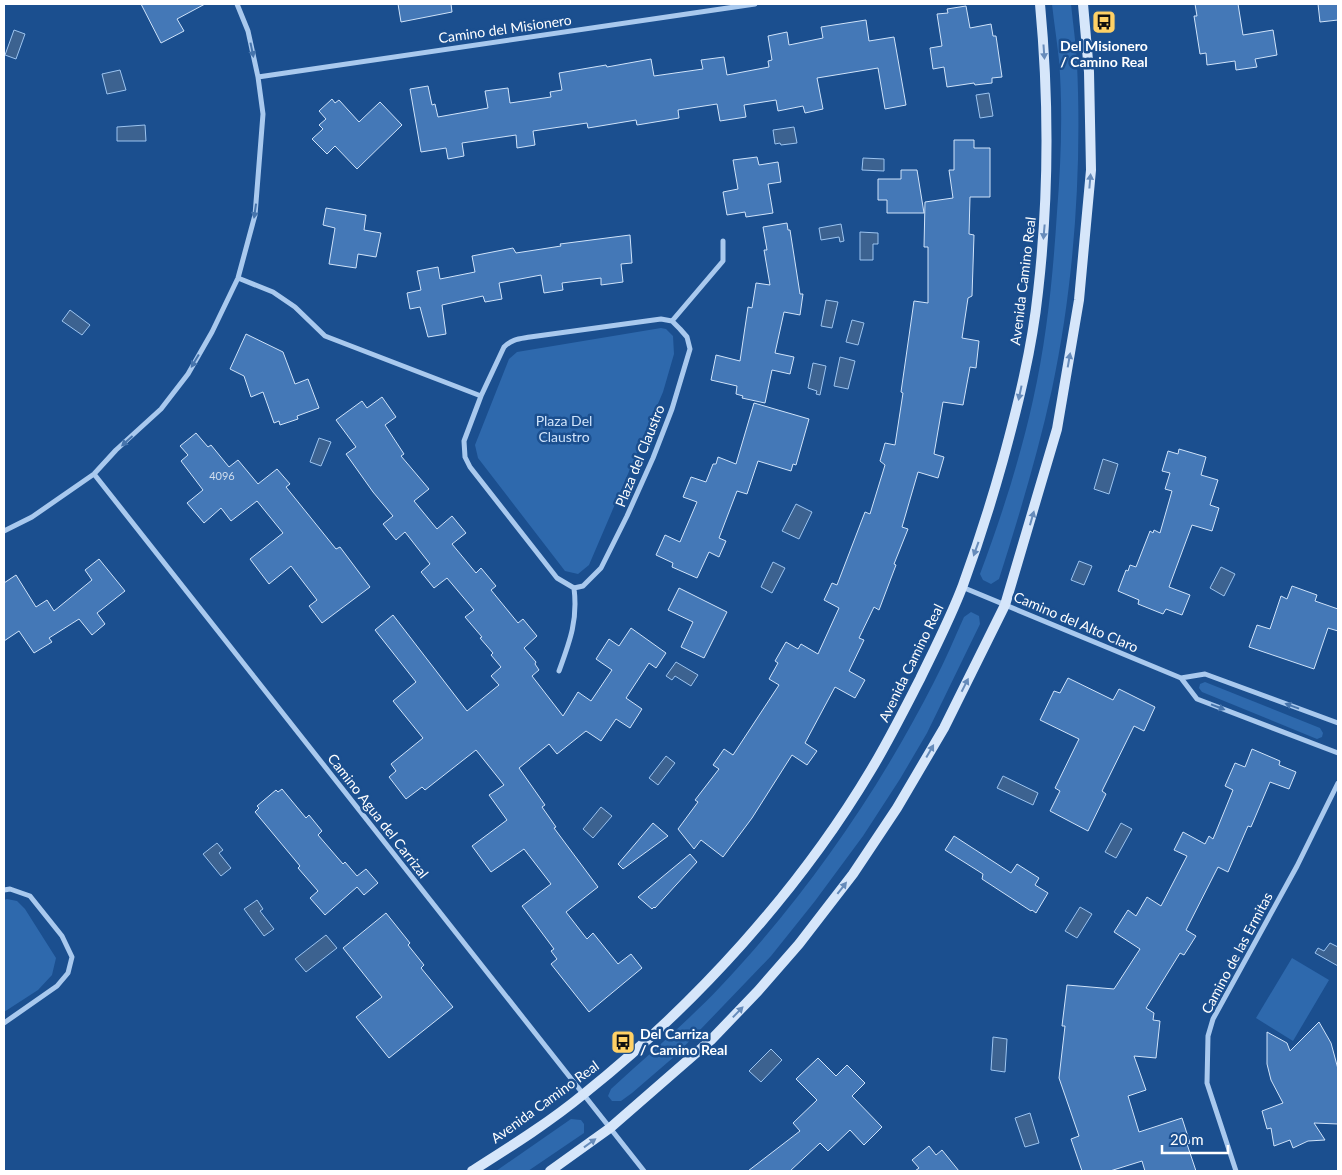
<svg xmlns="http://www.w3.org/2000/svg" width="1342" height="1175" font-family="Lato,sans-serif">
<style>
.green{fill:#2e69ad}
.water{fill:#3c6290;stroke:#9cc4f0}
.building{fill:#4478b7;stroke:#cfe3fa}
.lines{fill:none;stroke-linecap:round;stroke-linejoin:round}
.minor{stroke:#a9c9ee;stroke-width:5}
.secondary{stroke:#d6e6fa;stroke-width:10}
.oneway{fill:#4674ac}
.oneway2{fill:#668bba}
.labels{text-anchor:middle;stroke-width:5;stroke-linejoin:round;paint-order:stroke}
.number-label{font-size:11px;fill:#d0dded}
.street-label{font-size:14px;fill:#fff;stroke:#1b4f8f}
.poi-label{font-size:14px;font-weight:bold;fill:#fff;stroke:#1b4f8f}
.park-label{font-size:14px;fill:#cfe3fa;stroke:#1b4f8f}
</style>
<rect width="100%" height="100%" fill="#1b4f8f"/>
<path class="green" d="M1052 4H1071C1073 24 1076 44 1077 64 1082 170 1074 285 1052 389 1038 453 1019 516 999 579L991 584 983 580 980 574C1001 518 1020 459 1033 400 1047 338 1053 275 1057 212 1061 162 1063 110 1059 60 1057 41 1054 23 1052 4Z
M661 328 666 329 673 336 674 354 663 392 589 565 578 574 565 571 478 458 475 445 509 359 517 352Z
M971 612 979 616 980 624 927 733 900 779 863 836 815 901 771 956 675 1056 632 1093 621 1101H612L608 1096 611 1089C648 1055 687 1022 721 986 806 896 878 792 934 682 945 661 954 639 964 617Z
M1205 682 1320 728 1323 733 1322 737 1317 739 1202 692 1199 688 1200 684Z
M7 899 17 901 25 909 56 958 52 975 38 990 4 1012V900Z
M1292 958 1329 980 1293 1041 1256 1018Z
M571 1119 581 1120 584 1124V1133L528 1171H496Z"/>
<path class="water" d="M14 30 25 34 16 59 5 55Z
M120 70 126 90 107 94 102 74Z
M989 93 993 116 980 118 976 95Z
M145 125 146 141H117V127Z
M794 127 797 143 781 145 780 143 775 144 773 130Z
M863 158 884 159V171L862 170Z
M841 224 844 241 840 242 839 237 821 240 819 228Z
M860 232 878 233V244H873V260H860Z
M826 300 838 302 832 328 821 326Z
M70 310 90 325 82 335 62 321Z
M852 320 864 323 858 345 846 342Z
M840 357 855 361 848 389 834 386Z
M813 363 826 366 820 395 816 394 817 391 808 388Z
M319 438 331 442 321 466 310 462Z
M1103 459 1118 464 1109 494 1094 489Z
M796 504 812 512 799 539 782 531Z
M1079 561 1092 566 1084 585 1071 580Z
M773 562 785 568 772 593 761 587Z
M1221 567 1235 574 1224 596 1210 588Z
M676 662 698 675 691 686 675 676 672 680 666 676Z
M666 756 675 763 658 785 649 778Z
M1003 776 1038 793 1033 805 997 788Z
M601 807 612 816 593 838 583 829Z
M1121 823 1132 829 1116 858 1105 852Z
M217 843 223 850 219 853 231 868 221 876 203 854Z
M257 900 263 909 260 911 274 929 264 936 244 909Z
M1080 907 1092 914 1077 938 1065 931Z
M326 935 337 948 306 972 295 959Z
M1330 943 1338 947V966L1315 953 1318 948 1324 951Z
M993 1037 1007 1039 1005 1072 991 1070Z
M771 1049 782 1060 761 1082 749 1071Z
M1030 1113 1039 1143 1025 1147 1015 1118Z"/>
<path class="building" d="M141 4H205L177 19 184 31 161 43Z
M398 4H451L452 12 401 22Z
M1195 4H1238L1243 35 1273 30 1277 55 1255 59 1257 67 1236 70 1235 61 1207 65 1206 53 1200 54 1194 16H1197Z
M1318 4H1338V20L1320 22Z
M966 6 970 28 991 24 993 36H996L1002 77 992 78V83L975 85 974 83 947 87 944 67 933 69 930 48 942 46 937 14 948 13 947 9Z
M866 20 869 41 894 37 906 105 885 109 878 68 817 78 823 109 805 113 803 106 778 111 776 100 744 105 746 117 720 121 717 104 678 110 679 118 637 125 636 120 588 128 587 123 533 131 535 145 517 148 516 135 462 143 464 156 448 159 446 148 421 152 410 89 428 86 432 105 435 104 438 117 488 108 485 91 508 88 510 103 551 97 550 92 562 90 559 73 606 65 607 67 651 59 654 76 703 69 701 60 724 57 727 75 769 67 768 61 772 60 768 36 787 32 789 45 823 38 821 27Z
M332 99 335 103 339 100 359 122 380 102 402 125 357 169 335 146 327 154 312 139 323 129 319 125 326 119 319 111Z
M954 140H974V148H990V197H970L969 234 974 235 972 296 968 298 962 338 979 341 976 368 970 367 963 405 943 402 934 454 944 457 938 478 918 472 902 527 908 529 894 564 896 565 879 610 874 607 859 638 864 640 849 671 865 680 855 698 835 687 805 743 817 751 807 765 792 755 752 818 723 857 701 840 694 849 678 829 698 802 695 800 719 769 713 765 724 749 733 755 779 685 769 679 778 663 775 661 786 642 798 649 801 644 818 654 839 608 824 600 832 583 837 585 865 512 870 514 885 465 880 461 885 443 895 445 903 393 901 392 914 301 928 303V247H924L925 202 953 198 949 170H954Z
M757 157 759 165 778 162 781 182 768 184 773 213 746 217 745 212 727 215 723 192 738 189 733 160Z
M901 170H917L924 213H887V200H878V179H901Z
M326 208 366 215 364 230 381 233 376 257 358 254 356 268 329 264 335 228 323 225Z
M787 223 788 230H790L800 294H803L800 315 784 312 775 353 794 357 790 374 772 370 765 403 742 398 743 396 736 394 737 386 711 380 716 355 740 361 748 307 752 308 756 283 770 285 764 250H767L763 227Z
M630 235 632 263 621 264 623 282 601 285V278L562 283 563 290 544 293 541 275 499 283 502 299 485 302 483 296 442 305 446 334 428 337 420 307 410 309 407 293 421 290 417 271 438 267 440 279 475 272 472 256 513 248 516 253 561 246 560 244Z
M246 334 283 352 295 384 308 379 319 408 297 416 298 419 280 425 279 421 274 423 263 392 251 397 244 376 230 369Z
M382 397 396 417 385 425 404 454 401 456 429 489 414 501 437 529 452 516 466 533 452 544 476 573 481 568 496 586 491 590 518 623 523 619 537 636 524 648 536 662 535 664 539 670 532 676 563 716 578 692 591 701 612 670 596 659 609 639 619 646 631 628 666 653 656 668 649 663 626 698 642 709 630 728 616 719 601 741 586 731 557 754 549 744 519 768 545 805 542 807 556 827 554 828 598 887 566 912 587 939 593 933 618 964 631 954 642 968 589 1012 551 964 557 959 551 951 554 949 522 906 551 884 524 849 491 872 472 846 507 820 489 795 504 785 476 750 425 790 422 787 406 799 389 777 396 771 391 764 423 738 393 701 416 682 375 630 393 615 467 711 499 685 491 676 501 667 491 655 493 653 480 638 482 637 465 617 474 610 447 578 434 588 421 572 430 564 405 532 396 540 383 524 393 516 373 492 346 454 356 447 336 420 362 401 367 408Z
M754 403 809 419 796 465 793 464 791 471 758 461 747 494 737 491 719 538 726 541 719 557 709 552 697 578 672 567 673 563 656 555 665 535 680 542 697 502 683 497 691 477 706 482 713 464H716L718 457 736 464Z
M196 433 208 447 211 445 229 467 238 460 258 484 277 469 290 484 286 487 336 549 340 547 370 587 322 623 309 606 317 600 291 566 269 584 250 559 283 533 257 501 231 521 221 508 204 523 187 503 203 490 181 461 188 455 180 446Z
M1179 449 1206 457 1201 475 1218 480 1210 505 1219 508 1212 531 1192 525 1169 587 1190 595 1182 615 1166 609 1163 614 1138 604 1139 600 1118 591 1126 570 1128 571 1130 565 1136 567 1150 531 1153 533 1154 530 1160 533 1172 491 1165 489 1170 473 1162 471 1168 451 1178 454Z
M99 559 125 591 97 613 105 624 92 635 79 619 49 638 52 642 34 653 19 631 4 641V583L16 575 36 607 47 600 54 611 92 580 85 570Z
M1292 586 1317 595 1315 601 1338 609V631L1328 628 1314 669 1249 647 1257 625 1270 629 1281 596 1287 599Z
M679 588 727 612 704 658 681 647 693 622 668 610Z
M1068 678 1113 700 1119 689 1155 707 1144 731 1134 726 1102 791 1106 794 1088 831 1050 811 1060 791 1055 788 1079 739 1040 720 1054 691 1060 693Z
M1252 749 1280 761 1279 765 1296 772 1289 789 1270 782 1251 827 1248 826 1228 872 1218 867 1186 930 1196 936 1184 955 1180 953 1146 1008 1154 1013 1153 1020 1160 1021 1156 1058 1134 1056 1146 1090 1128 1096 1139 1132 1182 1118 1190 1143 1187 1144 1196 1171H1145L1142 1161 1110 1171H1082L1071 1139 1079 1136 1059 1078 1065 1026H1062L1067 985 1114 989 1140 949 1114 932 1128 910 1136 916 1147 897 1161 906 1187 856 1174 850 1183 832 1205 844 1209 836 1213 839 1233 790 1225 786 1235 763 1245 767Z
M282 789 306 818 309 815 322 831 318 835 343 864 345 862 357 876 366 869 378 883 364 895 357 887 325 915 310 898 318 891 298 868 300 866 255 812 259 808 257 806 276 790 278 792Z
M653 823 668 836 623 869 618 864Z
M954 836 1011 873 1017 864 1039 878 1035 885 1048 893 1036 913 1032 910 1031 911 982 879 983 874 945 850Z
M690 854 697 862 655 908 654 907 652 909 638 897Z
M386 913 410 943 408 945 424 965 421 968 453 1007 389 1058 356 1017 382 997 343 948Z
M1319 1022 1331 1043 1338 1069V1124L1314 1123 1325 1140 1308 1141 1293 1148 1290 1140 1274 1146 1271 1128 1267 1129 1262 1111 1283 1103 1271 1080 1267 1064V1032L1287 1043 1290 1051Z
M818 1058 836 1076 847 1065 865 1083 852 1096 882 1127 864 1145 850 1130 828 1151 820 1143 790 1171H748L800 1131 793 1123 817 1100 796 1079Z
M929 1146 936 1155 942 1150 959 1171H915L919 1168 912 1160Z"/>
<g class="lines">
<path class="minor" d="M258 77 755 4
M238 278 273 292 295 307 325 336 481 396
M661 319 672 321 680 329 687 337 690 349 672 409 653 458 627 516 601 568 583 586 574 588 557 578 470 467 465 457 464 441 481 396 504 347C512 339 519 339 530 337Z
M672 321 723 261V241
M94 474 644 1171
M4 531 32 517 94 474 116 450 161 409 188 374 212 332 238 278 255 215 263 114 258 77 248 31 237 4
M962 587 1181 678 1197 699 1338 753
M559 671C570 641 578 620 574 588
M1181 678 1205 674 1338 723
M4 890 10 889 30 896 62 936 72 957 68 973 57 986 4 1023
M1236 1171 1207 1083 1208 1036 1213 1019 1297 866 1338 783"/>
<path class="secondary" d="M472 1171C510 1147 550 1122 585 1093 695 1005 799 891 871 770 889 740 904 710 920 679 935 648 951 617 963 585 978 544 991 503 1003 460 1018 405 1032 349 1038 292 1049 196 1049 100 1040 4
M550 1171 610 1128 711 1040 758 991 799 944 853 874 897 808 944 728 1005 605 1057 429 1079 300 1091 170 1089 72 1083 4"/>
</g>
<defs><path id="oneway-solid" d="M-6-.8H1V-3.2L6.5 0L1 3.2V.8H-6Z" transform="scale(1.25)"/></defs>
<g class="oneway">
<use href="#oneway-solid" transform="translate(252 50) rotate(78)"/>
<use href="#oneway-solid" transform="translate(255 211) rotate(98)"/>
<use href="#oneway-solid" transform="translate(195 361) rotate(121)"/>
<use href="#oneway-solid" transform="translate(127 441) rotate(138)"/>
<use href="#oneway-solid" transform="translate(1292 706) rotate(-160)"/>
<use href="#oneway-solid" transform="translate(1218 707) rotate(21)"/>
</g>
<g class="oneway2">
<use href="#oneway-solid" transform="translate(1044 52) rotate(86)"/>
<use href="#oneway-solid" transform="translate(1090 181) rotate(-85)"/>
<use href="#oneway-solid" transform="translate(1044 232) rotate(95)"/>
<use href="#oneway-solid" transform="translate(1069 360) rotate(-80)"/>
<use href="#oneway-solid" transform="translate(1020 393) rotate(102)"/>
<use href="#oneway-solid" transform="translate(1032 518) rotate(-74)"/>
<use href="#oneway-solid" transform="translate(976 549) rotate(110)"/>
<use href="#oneway-solid" transform="translate(965 685) rotate(-63)"/>
<use href="#oneway-solid" transform="translate(930 751) rotate(-60)"/>
<use href="#oneway-solid" transform="translate(842 888) rotate(-52)"/>
<use href="#oneway-solid" transform="translate(738 1012) rotate(-46)"/>
<use href="#oneway-solid" transform="translate(590 1143) rotate(-36)"/>
</g>
<defs>
<g id="bus-square" transform="scale(1.25)"><rect x="-9" y="-9" width="18" height="18" rx="4" fill="#ffd166" stroke="#1b4f8f"/><path d="M-5-6H5V4H4V6H2V4H-2V6H-4V4H-5ZM-3.5-4V0h7V-4ZM-3.5 1.2v1.5H-2V1.2ZM2 1.2v1.5H3.5V1.2Z" fill="#111"/></g>
</defs>
<g fill-rule="evenodd">
<use href="#bus-square" x="1104" y="22"/>
<use href="#bus-square" x="623" y="1042"/>
</g>
<g class="labels">
<g class="number-label">
<text x="222" y="480">4096</text>
</g>
<g class="street-label">
<text transform="translate(505 29) rotate(-8)" y="5">Camino del Misionero</text>
<text transform="translate(1023 281) rotate(-83)" y="5">Avenida Camino Real</text>
<text transform="translate(640 456) rotate(-68)" y="5">Plaza del Claustro</text>
<text transform="translate(1076 622) rotate(23)" y="5">Camino del Alto Claro</text>
<text transform="translate(911 663) rotate(-64)" y="5">Avenida Camino Real</text>
<text transform="translate(378 816) rotate(52)" y="5">Camino Agua del Carrizal</text>
<text transform="translate(1237 953) rotate(-62)" y="5">Camino de las Ermitas</text>
<text transform="translate(545 1102) rotate(-36)" y="5">Avenida Camino Real</text>
</g>
<g class="poi-label">
<text x="1104" y="51">Del Misionero<tspan x="1104" dy="16">/ Camino Real</tspan></text>
<text x="640" y="1039" text-anchor="start">Del Carriza<tspan x="640" dy="16">/ Camino Real</tspan></text>
</g>
<g class="park-label">
<text x="564" y="426">Plaza Del<tspan x="564" dy="16">Claustro</tspan></text>
</g>
</g>
<rect width="1342" height="1175" fill="none" stroke="#ffffff" stroke-width="10"/>
<path d="M1162 1145v8h66v-8" fill="none" stroke="#ffffff" stroke-width="2.5"/>
<text x="1170" y="1145" font-size="15" fill="#ffffff" stroke="#1b4f8f" stroke-width="4" paint-order="stroke">20 m</text>
</svg>
